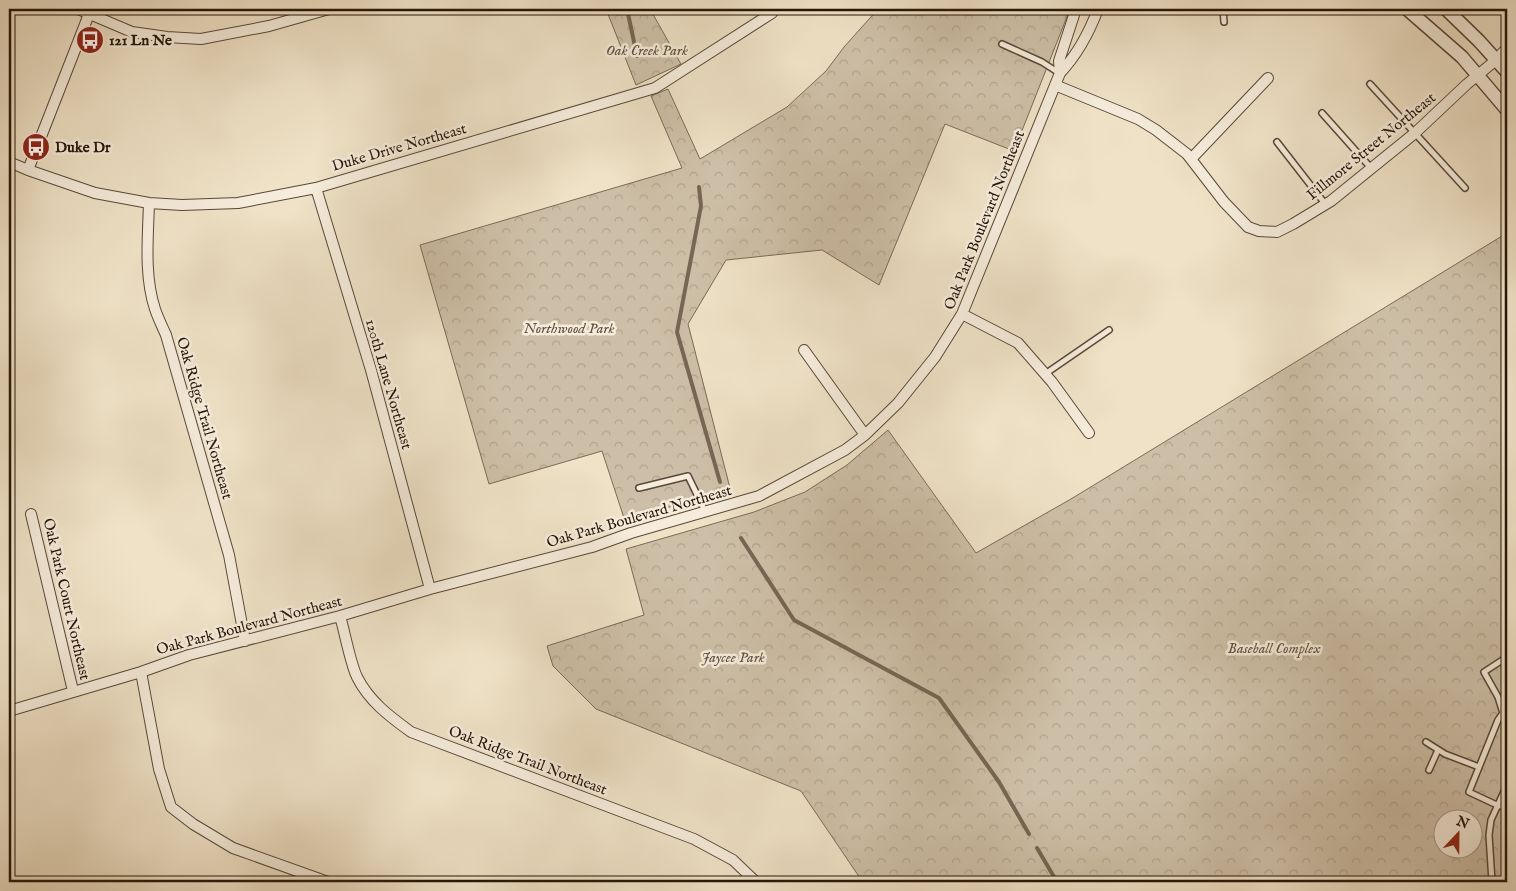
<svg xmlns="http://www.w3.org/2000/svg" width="1516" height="891" font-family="'IM FELL English',serif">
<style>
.park{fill:url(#park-crowns);stroke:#7a6a58;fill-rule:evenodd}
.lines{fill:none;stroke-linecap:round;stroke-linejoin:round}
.stream{stroke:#766654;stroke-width:4}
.service-casing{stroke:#584838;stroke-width:8}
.minor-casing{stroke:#584838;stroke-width:12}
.tertiary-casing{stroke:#584838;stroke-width:15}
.service{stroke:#f5ecdb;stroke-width:5}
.minor{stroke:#f5ecdb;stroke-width:10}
.tertiary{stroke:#f5ecdb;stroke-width:12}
.labels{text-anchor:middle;stroke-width:5;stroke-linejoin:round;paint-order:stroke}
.poi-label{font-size:15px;font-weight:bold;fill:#261508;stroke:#f5ecdb;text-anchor:start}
.park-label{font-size:15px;font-style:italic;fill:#605040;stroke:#f5ecdb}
.street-label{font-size:15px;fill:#261508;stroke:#f5ecdb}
</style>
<defs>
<pattern id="park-crowns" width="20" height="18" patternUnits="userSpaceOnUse" patternTransform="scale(1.25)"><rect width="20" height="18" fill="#cdbfa7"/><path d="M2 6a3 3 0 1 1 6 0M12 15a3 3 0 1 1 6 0" fill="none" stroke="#b0a38e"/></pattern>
</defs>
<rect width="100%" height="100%" fill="#efe2c7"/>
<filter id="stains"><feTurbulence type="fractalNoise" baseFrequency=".004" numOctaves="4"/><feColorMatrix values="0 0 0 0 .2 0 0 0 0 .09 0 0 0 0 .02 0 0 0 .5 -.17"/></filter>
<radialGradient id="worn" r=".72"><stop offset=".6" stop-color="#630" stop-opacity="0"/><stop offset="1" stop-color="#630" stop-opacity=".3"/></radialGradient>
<path class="park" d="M606 9H650L681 64 636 85Z
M878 9H1070L1014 151 945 124 879 285 822 250 726 260 688 324 731 492 624 518 602 451 489 484 420 245 682 168 651 96 668 89 700 159 787 107 826 71 844 47Z
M1507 233V882H870L860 878 801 791 596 709 553 666 547 646 644 615 626 549 754 512 805 492 847 465 888 430 976 553 1071 499ZM1444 818H1474V848H1444Z"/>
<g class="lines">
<path class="stream" d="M627 9 637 56
M699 187 701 206 677 332 720 482
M741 538 794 620 939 698 999 782 1029 834
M1037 848 1057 882"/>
<g class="service-casing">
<path id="service" d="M1223 9 1224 22
M1002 44 1042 62 1059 73
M1370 84 1465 188
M1322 113 1371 168
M1277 142 1326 205
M1045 374 1109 330
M639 488 688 476 705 511
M1503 713 1498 697 1484 672 1507 657
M1426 742 1445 754 1479 767
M1429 770 1438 750
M1499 806 1469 792 1498 720 1503 713H1507
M1492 882 1489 835 1491 820 1507 785"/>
</g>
<g class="minor-casing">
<path id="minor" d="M78 9 132 32 167 37 201 39 269 26 329 9
M1060 73 1059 61 1076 9
M1055 85 1138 119 1156 130 1187 154 1224 202 1248 227 1259 231 1277 232 1293 224 1331 201 1415 133 1467 84 1496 60 1507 48
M1191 159 1268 78
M9 162 28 170 95 193 149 203 182 205 238 203 316 188 655 88 772 13 775 9
M28 170 91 9
M316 188 371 370 430 589
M149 203C148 238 144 275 155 309 158 318 162 326 166 335L229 555 245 641
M962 314 1018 343 1052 382 1089 433
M804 350 865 435
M31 514 73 691
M340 616C345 633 350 662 357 677 369 701 389 716 411 732L694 839 733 860 756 882
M141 672 159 769 171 807 193 824 233 848 328 882
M9 711 141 672 189 655 340 616 430 589 592 547 631 533 759 496 845 450 865 435 898 403 935 357 962 314 1060 73C1078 54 1089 33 1098 9"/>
</g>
<g class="tertiary-casing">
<path id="tertiary" d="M1407 9 1462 57 1507 110
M1446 9 1479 41 1507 72"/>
</g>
<use href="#service" class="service"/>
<use href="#minor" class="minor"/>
<use href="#tertiary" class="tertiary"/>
</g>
<defs>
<g id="bus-disc" transform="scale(1.4375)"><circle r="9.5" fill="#8f2418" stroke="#f5ecdb"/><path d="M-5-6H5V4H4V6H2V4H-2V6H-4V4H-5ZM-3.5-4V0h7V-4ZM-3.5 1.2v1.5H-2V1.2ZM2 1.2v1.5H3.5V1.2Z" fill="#fff"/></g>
</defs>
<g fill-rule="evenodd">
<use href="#bus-disc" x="90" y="40"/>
<use href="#bus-disc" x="36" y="147"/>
</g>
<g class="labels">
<g class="poi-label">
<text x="109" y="45">121 Ln Ne</text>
<text x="55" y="152">Duke Dr</text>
</g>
<g class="park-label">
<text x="647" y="55">Oak Creek Park</text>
<text x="569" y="333">Northwood Park</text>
<text x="1274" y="653">Baseball Complex</text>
<text x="733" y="662">Jaycee Park</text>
</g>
<g class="street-label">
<text transform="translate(1371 146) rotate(-39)" y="5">Fillmore Street Northeast</text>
<text transform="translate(399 147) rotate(-16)" y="5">Duke Drive Northeast</text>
<text transform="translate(984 220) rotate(-68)" y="5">Oak Park Boulevard Northeast</text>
<text transform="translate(389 384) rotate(74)" y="5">120th Lane Northeast</text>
<text transform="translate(205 418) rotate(74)" y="5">Oak Ridge Trail Northeast</text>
<text transform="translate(639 516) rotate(-16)" y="5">Oak Park Boulevard Northeast</text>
<text transform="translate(67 599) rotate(77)" y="5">Oak Park Court Northeast</text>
<text transform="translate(249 625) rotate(-15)" y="5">Oak Park Boulevard Northeast</text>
<text transform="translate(528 760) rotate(21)" y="5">Oak Ridge Trail Northeast</text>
</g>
</g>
<rect width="1516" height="891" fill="none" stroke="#efe2c7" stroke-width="30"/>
<rect x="10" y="10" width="1496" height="871" fill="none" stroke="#261508" stroke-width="2.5"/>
<rect x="15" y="15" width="1486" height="861" fill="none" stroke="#261508"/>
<g transform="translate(1458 834) rotate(22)"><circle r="24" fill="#f5ecdb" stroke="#a29687"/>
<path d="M0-4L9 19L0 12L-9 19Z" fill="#8f2418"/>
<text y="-8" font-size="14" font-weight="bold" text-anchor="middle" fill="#261508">N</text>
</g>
<rect width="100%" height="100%" filter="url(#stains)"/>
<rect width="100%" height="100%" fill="url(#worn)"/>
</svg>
